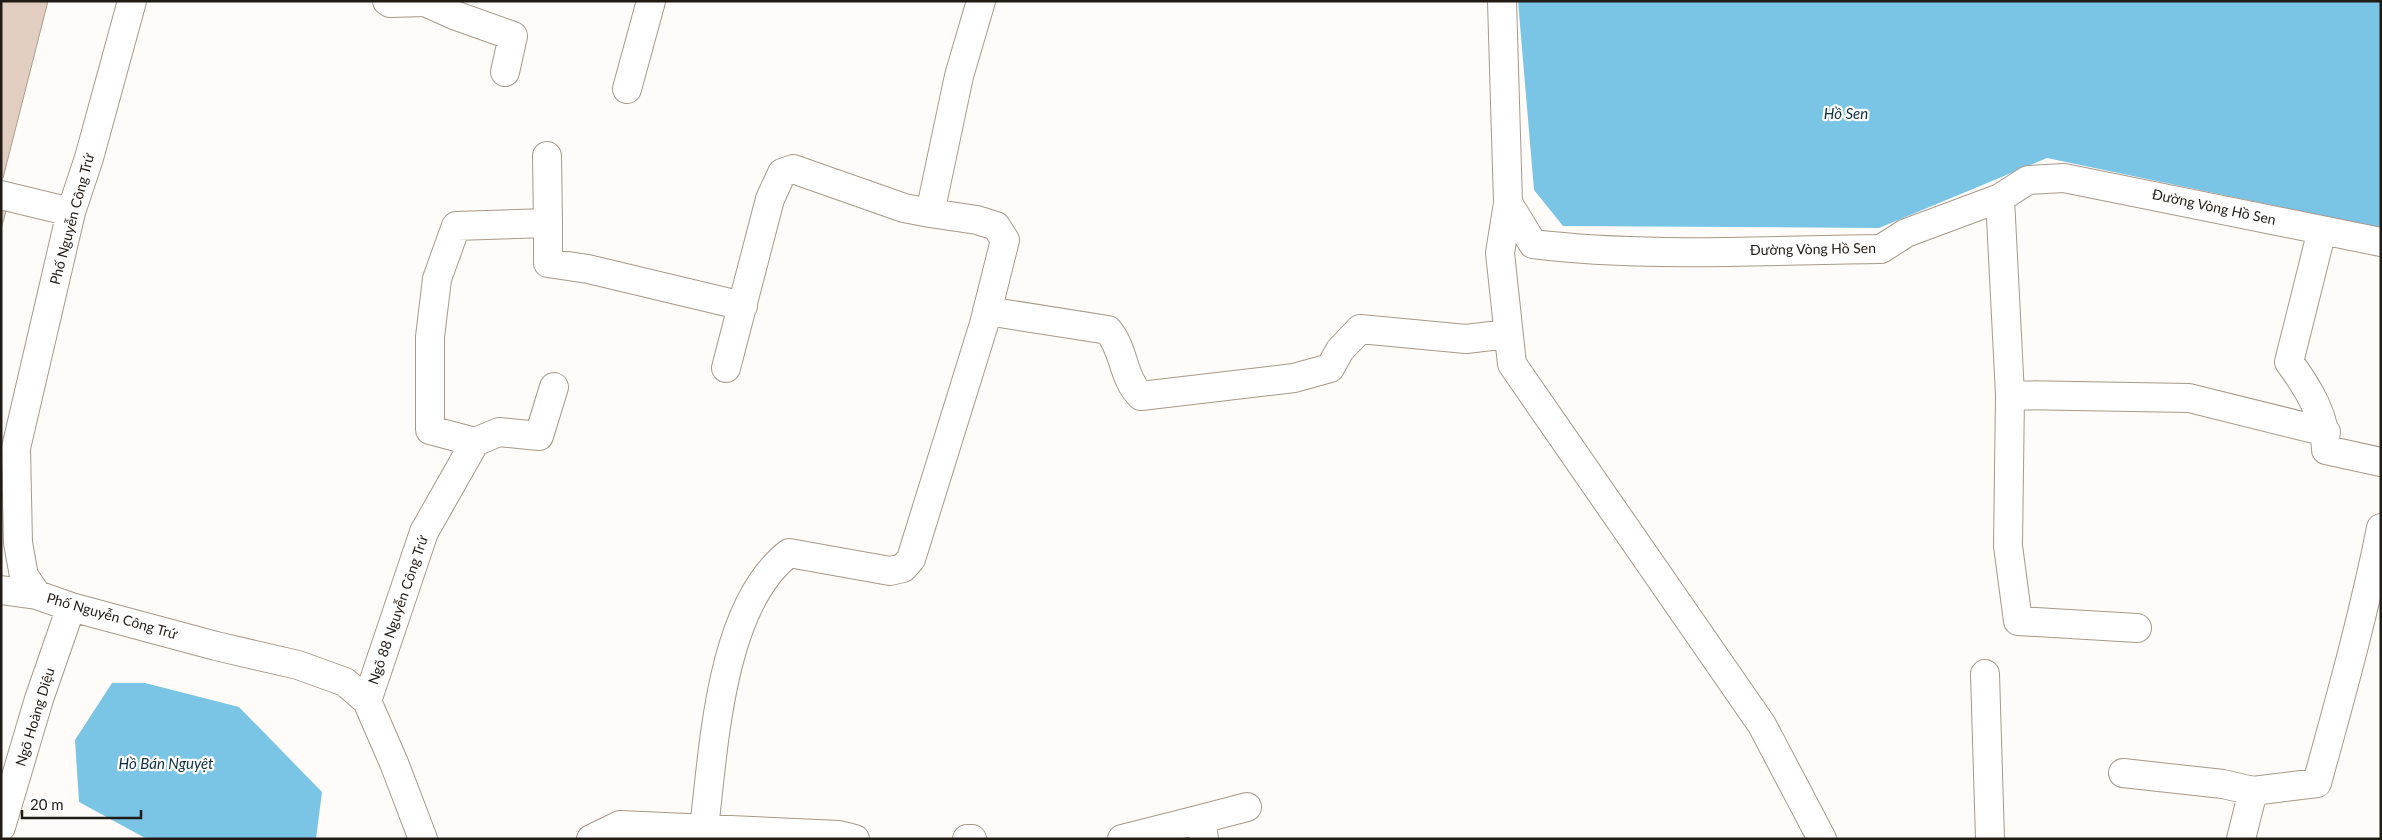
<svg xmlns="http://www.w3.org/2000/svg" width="2382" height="840" font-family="Lato,sans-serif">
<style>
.water{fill:#7ac4e5}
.building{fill:#e1cec1;stroke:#af9d90}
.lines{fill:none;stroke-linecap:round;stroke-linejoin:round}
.minor-casing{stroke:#a8998a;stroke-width:30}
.minor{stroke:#fff;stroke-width:28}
.labels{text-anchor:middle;stroke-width:4.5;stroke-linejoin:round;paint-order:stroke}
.street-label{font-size:14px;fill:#211b16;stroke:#fff}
.water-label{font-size:15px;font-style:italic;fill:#0c2f3d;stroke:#fff}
</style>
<rect width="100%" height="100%" fill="#fefbf8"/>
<path class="water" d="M1518 1H2381V228L2047 158 1879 228 1563 226 1534 190Z
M112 683H145L239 707 322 792 316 839H147L79 802 75 740Z"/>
<path class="building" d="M1 1H48L3 178H1Z
M1 210 6 211 1 229Z"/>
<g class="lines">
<g class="minor-casing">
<path id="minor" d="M132 1 89 158 71 212 16 448 18 543 24 576 37 595 71 607 216 646 298 665 345 682 367 701 394 763 423 839
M387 1 390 3 425 2 454 15 513 36 505 72
M1502 1 1508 203 1533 244C1647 258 1767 250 1881 249L1906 233 2000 198 2028 180 2064 178 2381 242
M627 89 651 1
M547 156 548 223 456 226 437 279 430 337V430L475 442 499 432 539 436 554 387
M1 195 71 212
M2000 198 2010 395 2008 546 2018 621 2137 628
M1508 203 1500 253 1512 364 1762 725 1822 839
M548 223V263L588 269 743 306
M2322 230 2289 362C2309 389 2326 417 2326 450L2381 462
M987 311 1108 330C1125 350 1122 378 1141 396L1294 378 1330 368 1340 350 1360 329 1466 339 1508 334
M726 368 770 199 782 173 793 169 904 208 930 213
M2010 395 2189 398 2326 432
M1 590 37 595
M1985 674 1990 839
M367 701 424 532 475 442
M2123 773 2223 784 2253 791
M1201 819 1247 807
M1 827 39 699 71 607
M704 828C714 747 720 606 789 553L890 571 903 568 911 559 984 324 1005 240 996 226 977 220 930 213 959 76 981 1
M591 839 620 825 839 835 855 839
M967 839H972
M1122 839 1201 819 1204 839
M2241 839 2253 791 2317 783C2340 699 2364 614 2381 528"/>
</g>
<use href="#minor" class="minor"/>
</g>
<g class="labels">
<g class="street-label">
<text transform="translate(2214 207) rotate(12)" y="5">Đường Vòng Hồ Sen</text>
<text transform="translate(72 219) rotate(-75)" y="5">Phố Nguyễn Công Trứ</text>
<text transform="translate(1813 249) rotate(-1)" y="5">Đường Vòng Hồ Sen</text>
<text transform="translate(398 610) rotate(-71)" y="5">Ngõ 88 Nguyễn Công Trứ</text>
<text transform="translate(112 616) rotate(16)" y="5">Phố Nguyễn Công Trứ</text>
<text transform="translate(35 717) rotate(-73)" y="5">Ngõ Hoàng Diệu</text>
</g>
<g class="water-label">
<text x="1846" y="119">Hồ Sen</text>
<text x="166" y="769">Hồ Bán Nguyệt</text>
</g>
</g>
<rect width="2382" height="840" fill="none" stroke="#211b16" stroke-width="5"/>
<path d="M22 810v8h119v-8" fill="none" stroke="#211b16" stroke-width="2.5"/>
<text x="30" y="810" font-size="15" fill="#211b16" stroke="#ffffff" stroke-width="4" paint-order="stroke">20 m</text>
</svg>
